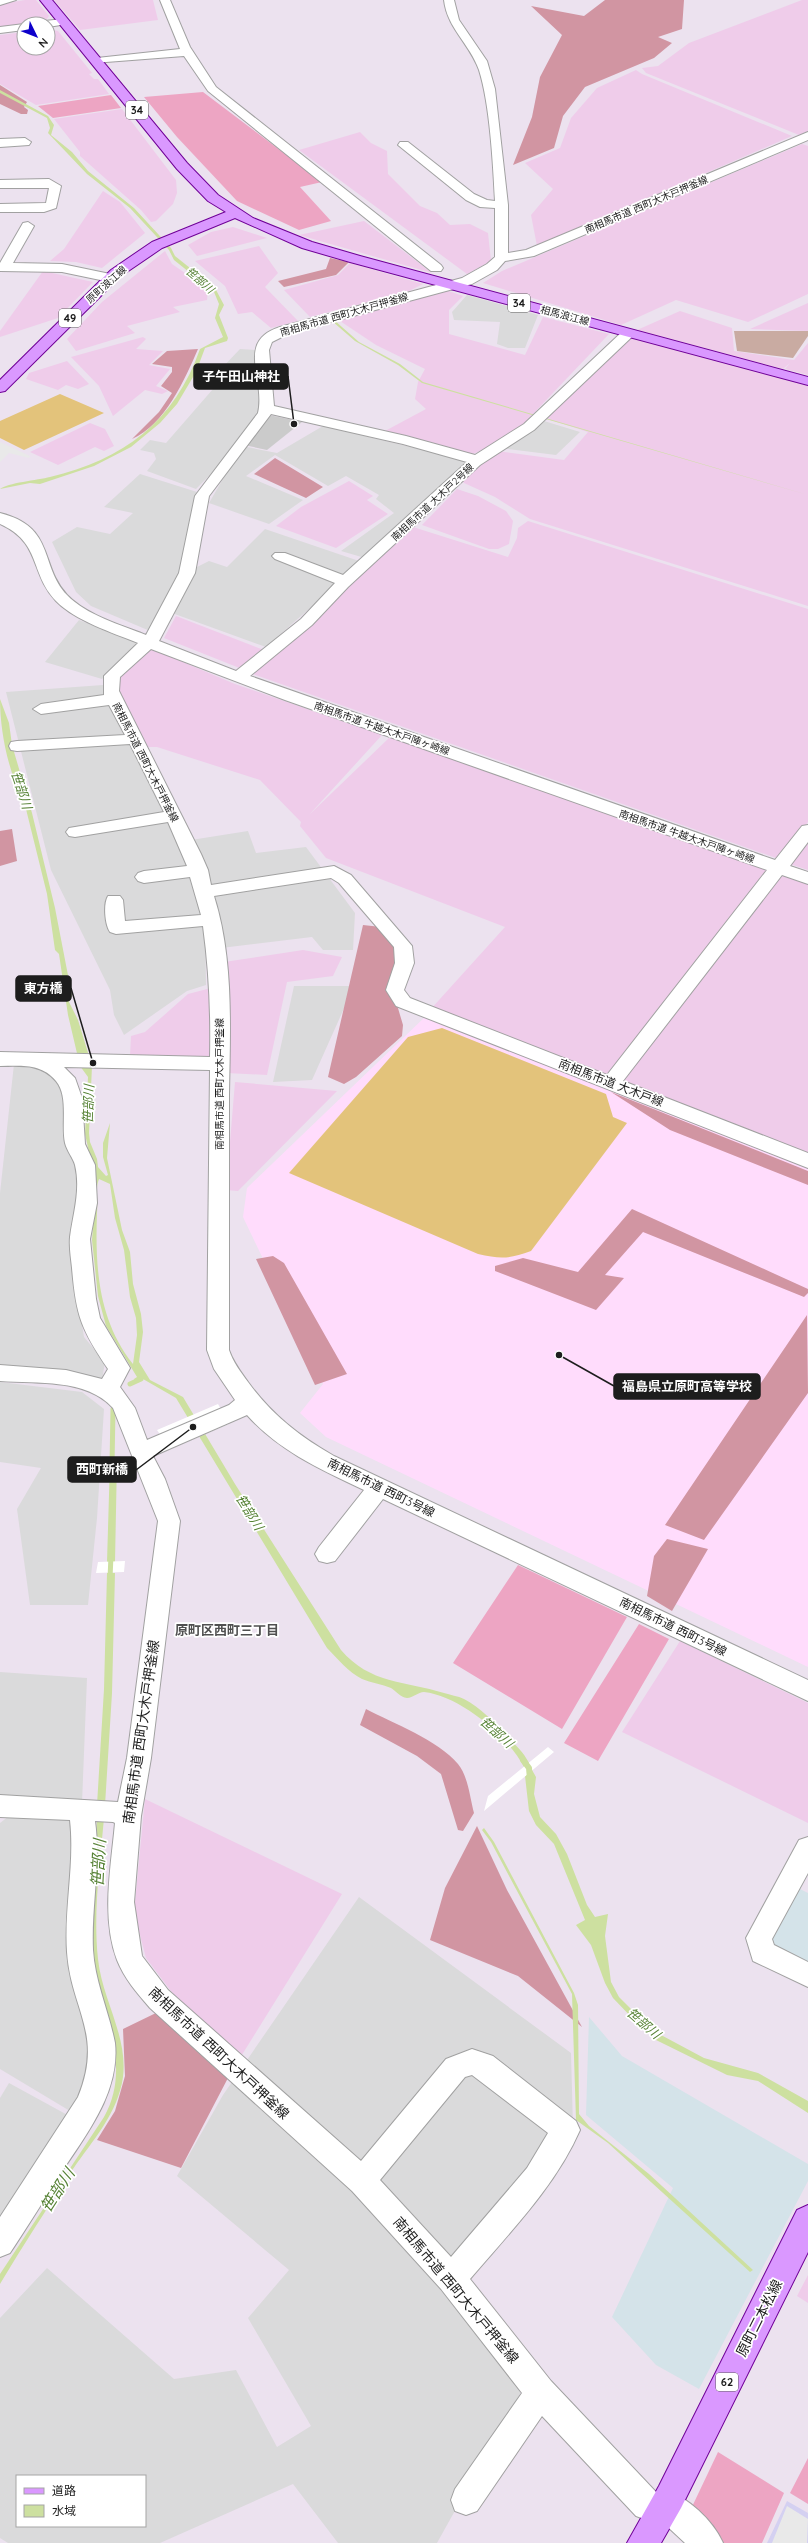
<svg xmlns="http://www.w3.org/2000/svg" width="808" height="2543" font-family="Quicksand,'Noto Sans JP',sans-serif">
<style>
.residential{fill:#dadadb;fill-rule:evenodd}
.commercial{fill:#d4d0f1}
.industrial{fill:#d4e3e9}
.education{fill:#ffdcfc}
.religious{fill:#cbcbcb}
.farmland{fill:#efccea}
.grass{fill:#eda5c3}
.forest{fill:#d195a2}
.cemetery{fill:#c9aba2}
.pitch{fill:#e3c37b}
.parking{fill:#e9e9e9}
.water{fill:#cde0a0;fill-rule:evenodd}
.pier{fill:#fff}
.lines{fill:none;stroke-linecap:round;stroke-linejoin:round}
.stream-far1{stroke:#cde0a0;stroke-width:5}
.stream{stroke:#cde0a0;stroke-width:6}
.minor-casing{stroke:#a1a1a1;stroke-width:2}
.major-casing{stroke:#6f0097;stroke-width:2}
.minor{fill:#fff;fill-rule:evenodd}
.major{fill:#da98ff;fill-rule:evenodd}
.labels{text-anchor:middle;stroke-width:3.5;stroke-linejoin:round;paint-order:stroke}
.far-street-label{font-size:10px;fill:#1d1d1d;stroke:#fff}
.shield{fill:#fff;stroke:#616161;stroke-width:1}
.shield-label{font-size:11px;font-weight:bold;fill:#1d1d1d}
.far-water-label{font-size:11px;font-style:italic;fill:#568235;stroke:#fff}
.street-label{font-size:12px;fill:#1d1d1d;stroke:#fff}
.water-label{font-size:13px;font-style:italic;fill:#568235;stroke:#fff}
.neighbourhood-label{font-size:13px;font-weight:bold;fill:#505050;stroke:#fff}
.near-street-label{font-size:14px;fill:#1d1d1d;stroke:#fff}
.near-water-label{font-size:16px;font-style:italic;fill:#568235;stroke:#fff}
.leader{fill:none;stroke:#1d1d1d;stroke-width:1.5}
.callout-dot{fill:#1d1d1d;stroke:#fff;stroke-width:1.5}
.callout{fill:#1d1d1d;stroke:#1d1d1d;stroke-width:1.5}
.callout-label{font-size:13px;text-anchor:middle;font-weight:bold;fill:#fff}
</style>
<rect width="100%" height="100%" fill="#ece2ef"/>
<path class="residential" d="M467 295 538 315 525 348H508L497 344 500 322 454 320 452 312Z
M240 349 258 350 263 408 219 466 196 489 147 471 156 459 154 453 140 450 150 440 166 443 213 389 220 370Z
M544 421 580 432 556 455 499 448 525 436Z
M323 426 469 461 365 558 341 551 394 513 376 499 379 495 346 476 328 486 275 455 246 476 303 500 269 524 209 503 242 446 277 453Z
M140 474 197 492 181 573 150 631 91 606 76 592 52 542 77 527 110 534 133 513 104 507Z
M265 529 362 562 266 647 172 613 195 568 209 561 227 567Z
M79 620 138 643 102 679 45 662Z
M103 685 173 821 205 912 206 985 187 991 124 1035 114 1015 110 990 51 870 6 692Z
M248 831 256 853 306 847 355 913 353 950H323L312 937 221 948 191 840Z
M294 986H354L312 1080 273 1082Z
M14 1064H41L63 1087 81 1202 74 1275 84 1337 105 1362 102 1380 0 1368V1193Z
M0 1382 82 1392 104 1409 97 1518 88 1605H30L17 1509 41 1468 0 1462Z
M0 1672 87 1678 82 1803 0 1796Z
M13 1813 70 1815 98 2051 75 2114 0 2069V1823Z
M359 1897 571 2053 573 2128 443 2286 520 2381V2394L437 2543H338L293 2484 160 2543H8L0 2538V2318L47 2268 174 2379 236 2370 277 2447 311 2426 248 2318 289 2270 177 2176 223 2095ZM17 2476H145V2526H17Z
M9 2083 73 2118 0 2231V2098Z"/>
<path class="commercial" d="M787 2501 808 2513V2543H767Z"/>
<path class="industrial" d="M798 1888 808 1893V1964L777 1949 769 1939Z
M589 2017 622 2056 808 2164V2181L699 2389 656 2365 612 2317 673 2188 586 2115Z"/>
<path class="education" d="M426 1016 808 1167V1667L326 1437 300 1413 323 1384 243 1217 247 1188Z"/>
<path class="religious" d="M269 415 302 422 267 450 244 445Z"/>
<path class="farmland" d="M25 0H36L49 16 46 20 0 27V4Z
M54 0H153L158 20 80 30Z
M802 0H808V131L799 135 646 73 642 68 658 66 689 43Z
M48 29 58 31 92 73 89 74 94 79H98L109 94 36 105 0 84V35L24 32V48H48Z
M636 70 642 74 792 136 537 246 531 215 553 189 525 163 560 148 571 118 597 88Z
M122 109 176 180 177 193 173 204 156 221 151 222 141 210 80 156V152L54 119Z
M360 132 371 143 387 151 388 174 420 206 437 213 450 225 470 224 488 233 491 261 467 274 299 150Z
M802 144 808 146V294L748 322 676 300 621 325 483 283 502 271Z
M103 191 120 202 145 233 102 268 76 262 50 261 64 249Z
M364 221 432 273 299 235Z
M233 227 267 238 197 256 188 245 211 232Z
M259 246 278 273 265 287 298 321 271 328 252 312 238 314 225 286 195 261Z
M165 251 172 264 208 289 207 300 173 307 180 312 127 326 135 333 76 351 67 339 102 302Z
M350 263 423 284 407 292 310 317 284 290 338 275Z
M43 271 93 282 58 318 0 337V331Z
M449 291 463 296 449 310V334L525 355 543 317 609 334 513 435 471 455 385 431 426 409 415 399 418 382 425 369 376 345 337 319Z
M808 303V331L750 329Z
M680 311 732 328 734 351 794 360 808 343V375L785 369 790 363 783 369 637 330Z
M143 337 146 339 136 349 163 351 149 365 170 369 156 386 168 391 162 394 145 390 113 416 99 386 71 357Z
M633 337 808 384V606L530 519 495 497 464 483 462 480 497 451 564 460 588 432 544 418Z
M67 361 89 384 78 389 66 385 58 390 26 379 29 373Z
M90 423 105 429 114 446 104 451 95 447 58 465 30 452Z
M349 481 373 496 367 500 388 514 336 548 276 526 301 507Z
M457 489 478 496 506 511 513 521 509 544 498 549H489L422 525Z
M528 521 808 609V822L779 859 250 673 413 527 508 557 517 538 518 528Z
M176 616 264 650 242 669 164 638Z
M152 649 235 684 382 735 309 815 390 737 767 869 770 873 610 1078 430 1010 505 927 326 858 300 826 301 822 260 780 157 747H145L116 691 120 677Z
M808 837V870L790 864Z
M784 876 808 884V1157L620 1083 779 877Z
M303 950 342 957 333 976 287 982 267 1075 226 1073 224 962Z
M211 988 213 1054 208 1059 130 1056 131 1036 145 1032 188 994Z
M235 1082 337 1091 238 1191 226 1190Z
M680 1641 808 1703V1823L622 1732Z
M145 1799 342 1894 240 2058 180 2003 146 1958 134 1912Z
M808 2275V2303L797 2296Z"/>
<path class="grass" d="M203 92 322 182 300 187 331 221 299 230 237 201 177 137 144 97Z
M111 95 121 108 53 118 38 106Z
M518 1565 627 1617 562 1729 453 1663Z
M639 1624 669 1639 598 1761 564 1743Z
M718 2452 784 2493 762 2543H720L690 2511Z
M808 2458V2504L790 2493Z"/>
<path class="forest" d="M605 0H684L682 29 658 37 672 43 654 58 585 87 563 116 554 148 513 165 532 117 540 77 562 35 531 6 584 16Z
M0 85 27 102 24 107 28 110 27 114H21L0 104Z
M330 258 349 262 336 275 284 287 278 281 326 269Z
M198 349C185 379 165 425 132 439L159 412 172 393 161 386 172 372V367L152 364 167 351Z
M275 458 323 487 306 498 254 474Z
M12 829 17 861 0 866V831Z
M363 925 381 927 399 947 392 988 403 1025 402 1036 356 1077 344 1084 328 1077Z
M611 1092 808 1171V1185L670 1130Z
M632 1209 808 1289V1293L804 1297 643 1232 605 1275 624 1278 596 1310 495 1271V1266L523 1258 578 1272Z
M273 1256 284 1263 347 1374 315 1385 256 1259Z
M807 1315 808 1393 704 1540 665 1525Z
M667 1539 708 1549 672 1611 647 1596 654 1556Z
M366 1709C393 1723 438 1740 458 1764 468 1776 470 1798 474 1813L463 1831 458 1830 441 1774 417 1756 360 1725Z
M477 1826 507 1890 582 2027 518 1976 430 1940 445 1888Z
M158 2012 229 2076 181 2168 97 2140 115 2111 125 2076 123 2029Z"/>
<path class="cemetery" d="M734 331H808V336L793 358 737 351Z"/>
<path class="pitch" d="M60 394 104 413 24 450 0 438V421Z
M442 1028 606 1094 613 1117 627 1123 531 1251C510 1259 500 1259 478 1254L289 1173 408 1037Z"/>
<path class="parking" d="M0 442 30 456 29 458 9 453 0 462Z
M787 2506 808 2519 807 2543H772Z"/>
<path class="water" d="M0 90 48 116 54 125 51 135 72 152 88 171 134 208 171 248 175 256 215 288 224 305 219 315 228 338 227 341 205 348 196 372 177 404 160 423 131 447 94 466 40 484 30 483 0 489C7 483 38 480 50 477 123 460 175 421 200 349L223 337 215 318 219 304 214 292 174 260 169 250 130 208 87 174 48 133 50 128 47 118 0 93Z
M334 320 359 342 400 364 423 382 808 495 422 383 398 365 355 341 332 321Z
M0 699 9 723 12 745 32 813 55 908 72 996 69 1002 78 1020 92 1066 89 1133 90 1142 97 1159 98 1167 106 1176 108 1175 103 1157V1143L110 1123 107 1158 122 1230 130 1252 133 1284 141 1314 143 1332 139 1362 150 1380 183 1397 235 1484 341 1650C370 1684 405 1681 444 1693 450 1695 458 1696 464 1699 481 1708 493 1721 506 1735 515 1745 523 1751 529 1763L524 1767C508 1736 460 1696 424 1692 418 1692 413 1698 407 1698 400 1697 396 1691 391 1688 382 1684 371 1683 362 1679 348 1672 338 1659 327 1648L176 1398 143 1379 135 1382 134 1379 137 1377 106 1326 98 1296 92 1240 95 1203 91 1161 85 1134 88 1077 80 1066 68 1015 59 954 55 950 47 894 24 801C8 772 0 731 0 699ZM99 1179 110 1184 115 1218 124 1250 130 1297 136 1318 137 1335 133 1364C98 1320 95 1267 97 1213 98 1202 95 1189 99 1179Z
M117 1460 115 1562H107L110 1461Z
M107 1573H115L112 1693 105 1805H97L104 1689Z
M532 1770 536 1777 534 1794 540 1817 556 1834 567 1854 587 1905 595 1917 608 1914 605 1936 611 1982 619 1997 641 2019 661 2035 704 2058 758 2073 808 2101V2113L758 2081 727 2075 656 2040 636 2022 613 1998 605 1983 591 1945 576 1925 585 1920 554 1844 536 1825 529 1811 525 1776Z
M97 1818H104C100 1864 93 1913 98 1959 102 1999 128 2036 123 2077 118 2113 93 2140 73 2169 48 2207 23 2245 0 2284V2274L104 2117C135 2062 97 2005 93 1949 90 1906 95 1861 97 1818Z
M484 1828 494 1842 574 1993 578 2005 579 2114 589 2126 649 2174 753 2270 750 2272 608 2143 576 2120 572 1994 491 1842 482 1830Z"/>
<path class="pier" d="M218 1404 229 1424 170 1449 157 1430Z
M125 1561 124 1572 96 1573 98 1562Z
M548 1747 554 1752 484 1811 488 1796Z"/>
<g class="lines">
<path class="stream-far1" d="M130 1384 141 1379
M112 1466 113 1409
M110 1578 111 1556"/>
<path class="stream" d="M523 1760 529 1768 530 1779"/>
<g class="minor-casing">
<path id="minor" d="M0 0H16L0 5Z
M160 0H170L190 47 216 87 441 265 443 268 441 271H431L208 91 184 56 93 63 91 61 97 58 180 49Z
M444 0H454L459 20 487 61 495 89 508 205V253L526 250 808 132V140L534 256 505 261 497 270 472 284 290 333 272 342 269 350 274 406 406 436 475 455 524 424 624 330 629 329 636 333 534 430 480 465 348 587 312 625 250 676 775 860 802 826 808 825V842L790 866 808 872V884L782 875 623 1081 808 1153V1168L396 1006 386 990 395 963 394 947 339 883 331 878 214 896C234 959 230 1030 229 1095 229 1180 229 1265 229 1350 233 1362 240 1371 248 1382 271 1414 299 1436 334 1456L808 1680V1701L383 1499 335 1561 327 1563 319 1561 315 1554 319 1547 364 1490C322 1470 279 1451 247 1415L153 1456 165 1479 180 1521 151 1758 141 1816 134 1902 142 1956 168 1990 361 2161 446 2059 472 2049 493 2056 576 2121 580 2130C555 2187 509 2233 470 2279L551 2381 656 2492 665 2489C688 2498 713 2520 723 2543H685L656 2516 647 2520 636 2516 542 2416 477 2511 466 2515 455 2511 451 2500 455 2489 522 2393 441 2289 352 2191 150 2008C137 1993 124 1978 117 1960 101 1917 111 1867 115 1823L113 1822 95 1821C101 1864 91 1907 93 1950 95 1982 109 2012 115 2043 120 2091 88 2132 63 2170 45 2198 28 2226 10 2253L0 2257V2217L78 2097C104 2034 71 2010 67 1952 64 1908 75 1864 70 1820L0 1817V1795L118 1802 127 1758 158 1521 113 1408C86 1378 37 1384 0 1381V1365L66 1370 102 1379 108 1369C81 1329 76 1316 72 1268 71 1258 69 1247 70 1237 73 1214 81 1190 75 1165 73 1158 67 1151 65 1143 61 1125 69 1096 56 1081 41 1063 21 1066 0 1066V1052L210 1057C211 1013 209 970 203 926L116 934 110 932C105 925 103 904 108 896H120L123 900 125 921 201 915 190 877 144 883 138 881 135 877 138 873 144 871 187 866 168 822 75 837 69 836 66 832 69 828 75 827 164 812 130 744 17 751 11 750 9 746 11 742 17 741 125 735 109 705 41 714 33 709 41 704 104 695V676L138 643C113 633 74 620 56 601 29 572 42 543 0 524V513C56 527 39 565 67 595 86 615 121 625 146 635L179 573 195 496 258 413C266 379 235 341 280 327L462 278 487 264 495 257V208L480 207 466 200 398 145 400 142H408L474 194 487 200 495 201C493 163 490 105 479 70 470 44 447 28 444 0ZM271 414 403 444 467 462 343 575 285 553H275L272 556 275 559 335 583 301 619 236 671 159 641 195 573 209 496ZM151 649 285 700 767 870 607 1075 410 998 404 990 414 963 412 946 351 875 334 866 211 885 208 870 201 854 119 691 120 677ZM64 1067 210 1070 207 1350 214 1369 235 1400 229 1405 147 1440 135 1408 120 1387 130 1368 100 1318 96 1299 90 1239 97 1203 95 1165 85 1144 82 1098 75 1078ZM472 2075 548 2133 527 2168 451 2257 380 2180 465 2077Z
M63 19 69 22 67 24 48 27V24H39L45 21Z
M24 24V30L0 33V27Z
M25 138 31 142 29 145 0 147V139Z
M49 179 61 186 56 208 44 212H0V204L46 203 49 188H0V180Z
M28 222 34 226 13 263 62 264 115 275 117 278 110 282 62 272 0 271V263L23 223Z
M808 1837V1873L772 1939 774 1945 808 1962V1987L753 1961 746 1938 799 1840Z"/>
</g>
<g class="major-casing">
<path id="major" d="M40 0H52L187 163 218 195 253 218 312 242 360 256 808 377V385L350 262 302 248 235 218 162 248 121 276 5 391 0 392V380L111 270 152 242 226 212 208 201 177 169Z
M808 2205V2252L681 2508 661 2543H627L659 2486 797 2210Z"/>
</g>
<use href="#minor" class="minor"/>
<use href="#major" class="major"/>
</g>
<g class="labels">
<g class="far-street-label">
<text transform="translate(646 204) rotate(-23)" y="4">南相馬市道 西町大木戸押釜線</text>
<text transform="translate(106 284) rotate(-42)" y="4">原町浪江線</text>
<text transform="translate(344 314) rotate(-16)" y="4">南相馬市道 西町大木戸押釜線</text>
<text transform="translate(565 315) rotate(15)" y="4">相馬浪江線</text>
<text transform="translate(432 502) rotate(-43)" y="4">南相馬市道 大木戸2号線</text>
<text transform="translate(382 728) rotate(19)" y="4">南相馬市道 牛越大木戸陣ヶ崎線</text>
<text transform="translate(146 762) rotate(63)" y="4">南相馬市道 西町大木戸押釜線</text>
<text transform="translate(687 836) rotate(19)" y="4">南相馬市道 牛越大木戸陣ヶ崎線</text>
<text transform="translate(219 1084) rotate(-90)" y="4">南相馬市道 西町大木戸押釜線</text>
</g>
<g class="shield">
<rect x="126" y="101" width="22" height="18" rx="3"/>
<rect x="508" y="294" width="22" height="18" rx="3"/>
<rect x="59" y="309" width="22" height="18" rx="3"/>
<rect x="716" y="2373" width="22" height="18" rx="3"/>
</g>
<g class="shield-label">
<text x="137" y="114">34</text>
<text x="519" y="307">34</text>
<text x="70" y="322">49</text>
<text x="727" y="2386">62</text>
</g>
<g class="far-water-label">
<text transform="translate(200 280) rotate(41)" y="4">笹部川</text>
</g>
<g class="street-label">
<text transform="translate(611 1083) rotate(21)" y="4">南相馬市道 大木戸線</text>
<text transform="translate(381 1488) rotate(26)" y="4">南相馬市道 西町3号線</text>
<text transform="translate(673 1627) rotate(26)" y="4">南相馬市道 西町3号線</text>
</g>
<g class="water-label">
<text transform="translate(22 790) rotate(72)" y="5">笹部川</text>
<text transform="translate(88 1104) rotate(-88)" y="5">笹部川</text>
<text transform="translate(250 1512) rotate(58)" y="5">笹部川</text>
<text transform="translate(497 1732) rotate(42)" y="5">笹部川</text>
<text transform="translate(644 2023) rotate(41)" y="5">笹部川</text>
</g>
<g class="neighbourhood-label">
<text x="227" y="1635">原町区西町三丁目</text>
</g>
<g class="near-street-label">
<text transform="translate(141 1732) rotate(-82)" y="5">南相馬市道 西町大木戸押釜線</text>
<text transform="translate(219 2053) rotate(43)" y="5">南相馬市道 西町大木戸押釜線</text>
<text transform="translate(456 2290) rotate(50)" y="5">南相馬市道 西町大木戸押釜線</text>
<text transform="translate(759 2318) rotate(-63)" y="5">原町二本松線</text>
</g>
<g class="near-water-label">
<text transform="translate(98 1863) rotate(-87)" y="6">笹部川</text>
<text transform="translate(57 2190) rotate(-57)" y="6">笹部川</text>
</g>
</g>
<path class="leader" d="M294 424L288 376M93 1063L71 988M559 1355L614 1386M193 1427L136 1470"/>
<g class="callout-dot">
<circle cx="294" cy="424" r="4"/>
<circle cx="93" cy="1063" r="4"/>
<circle cx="559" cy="1355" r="4"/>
<circle cx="193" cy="1427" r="4"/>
</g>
<g class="callout">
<rect x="194" y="364" width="94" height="25" rx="4"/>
<rect x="16" y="976" width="55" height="25" rx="4"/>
<rect x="614" y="1374" width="146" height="25" rx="4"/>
<rect x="68" y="1457" width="68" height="25" rx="4"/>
</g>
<g class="callout-label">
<text x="241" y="381">子午田山神社</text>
<text x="43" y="993">東方橋</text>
<text x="687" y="1391">福島県立原町高等学校</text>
<text x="102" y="1474">西町新橋</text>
</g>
<rect x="16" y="2475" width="130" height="52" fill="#ffffff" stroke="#a5a5a5"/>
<rect x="24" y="2488" width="20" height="6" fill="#da98ff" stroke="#a5a5a5"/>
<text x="52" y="2495" font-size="12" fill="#1d1d1d">道路</text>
<rect x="24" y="2505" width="20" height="12" fill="#cde0a0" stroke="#a5a5a5"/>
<text x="52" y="2515" font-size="12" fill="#1d1d1d">水域</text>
<g transform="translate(36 36) rotate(133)"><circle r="19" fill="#ffffff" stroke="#a5a5a5"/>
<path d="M0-3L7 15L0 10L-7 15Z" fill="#0e00cb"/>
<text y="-6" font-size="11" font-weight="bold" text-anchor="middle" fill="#1d1d1d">N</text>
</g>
</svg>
